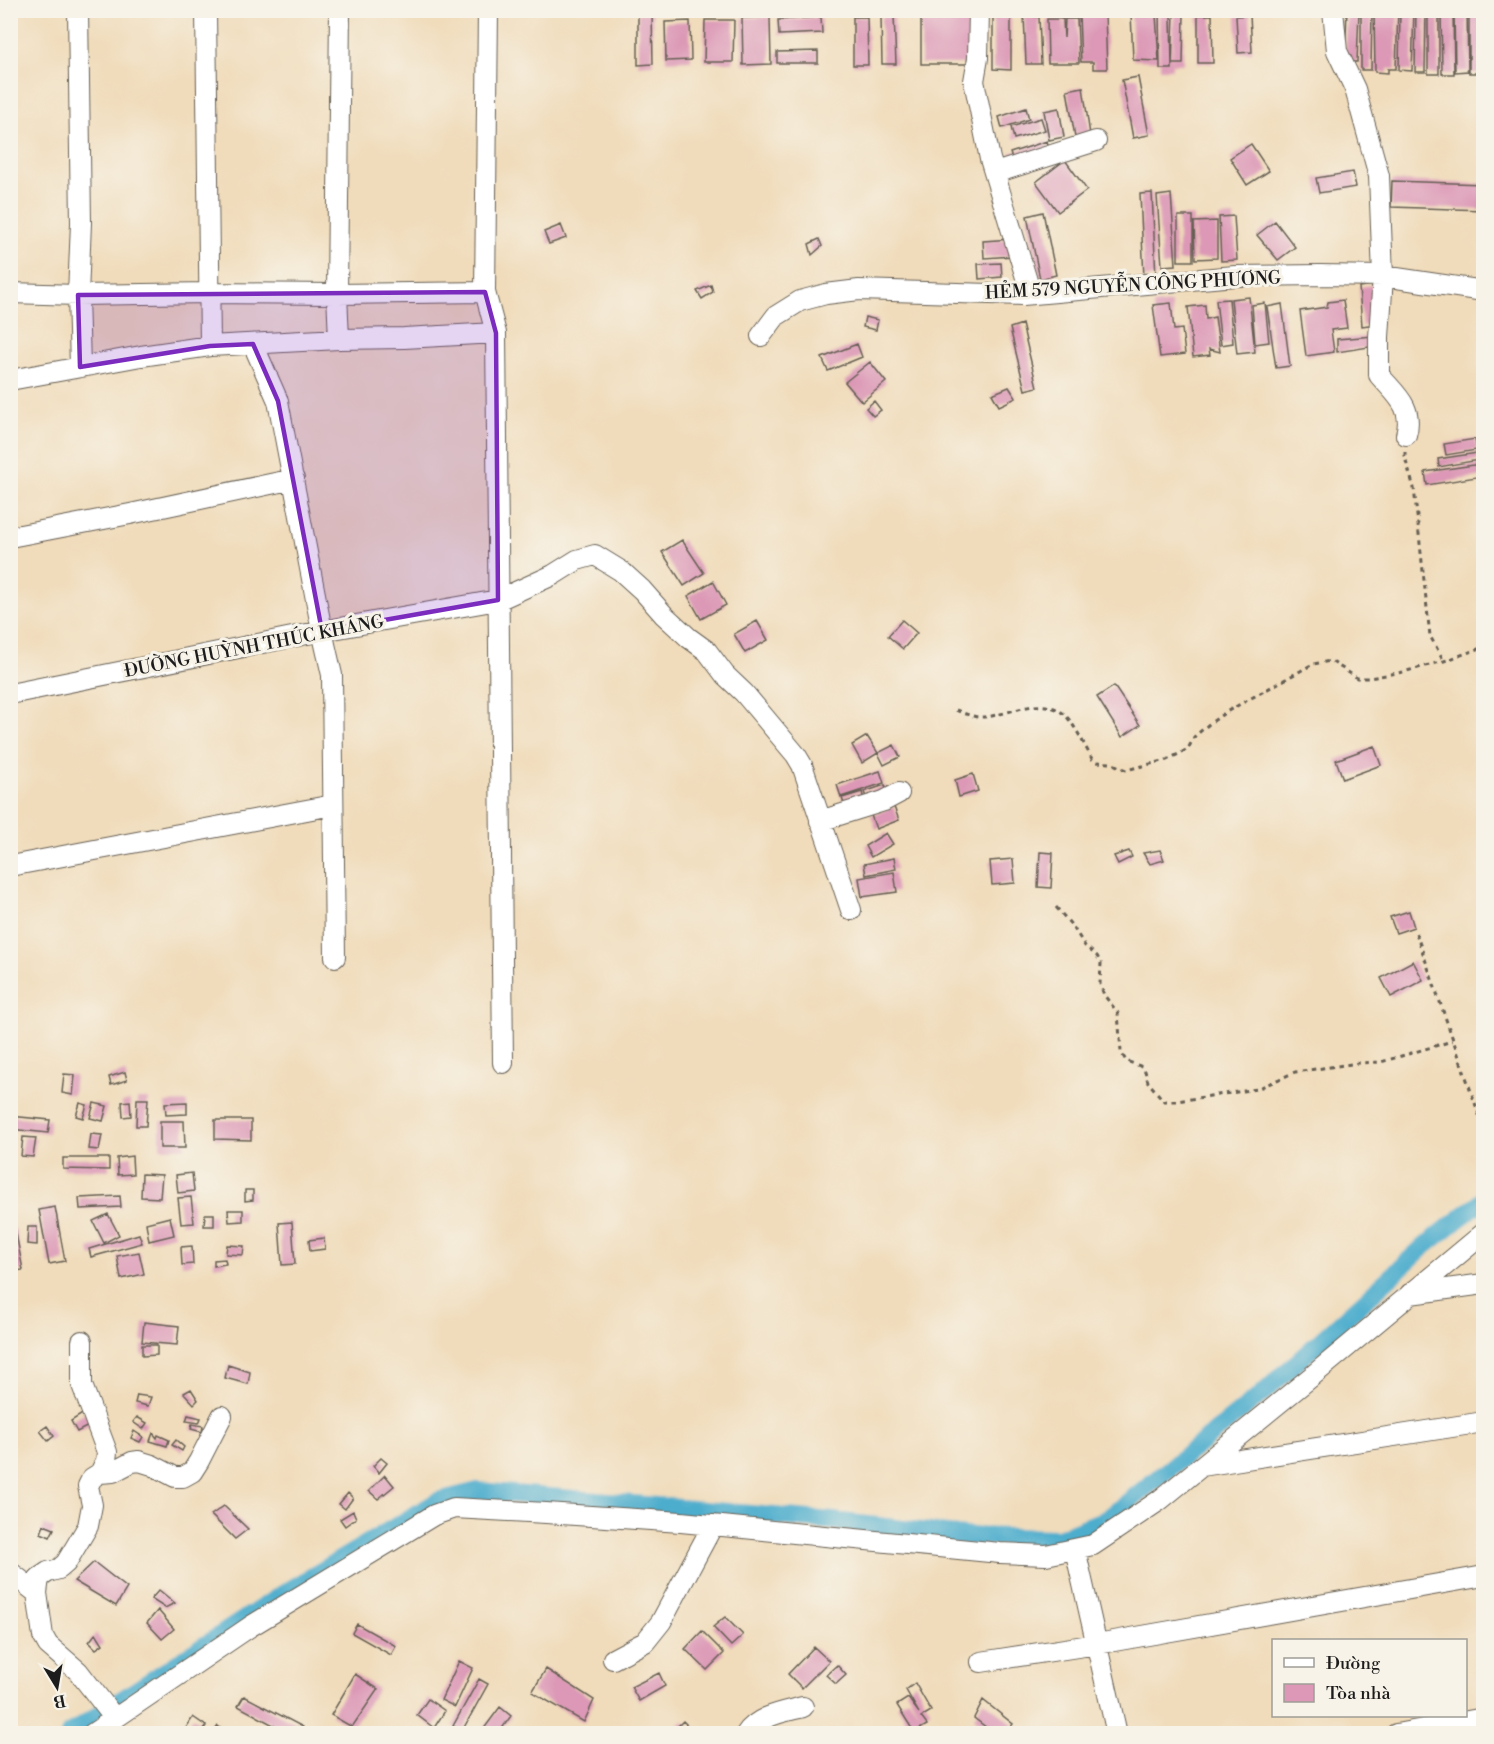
<svg xmlns="http://www.w3.org/2000/svg" width="1494" height="1744" font-family="'Libre Bodoni',serif">
<style>
.lines{fill:none;stroke-linecap:round;stroke-linejoin:round}
.canal{stroke:#4eadcd;stroke-width:18}
.building{fill:#dc98b6}
.minor-casing{stroke:#665f53;stroke-width:22}
.path{stroke:#665f53;stroke-width:3;stroke-dasharray:4.5 4.5;stroke-linecap:butt}
.minor{stroke:#fff;stroke-width:20}
.marked{fill:#7b2cbf;fill-opacity:0.2;stroke:#7b2cbf;stroke-width:4.5;stroke-linejoin:round}
.labels{text-anchor:middle;stroke-width:6;stroke-linejoin:round;paint-order:stroke}
.street-label{font-size:18px;fill:#1c1c1c;stroke:#f7f3e8}
</style>
<rect width="100%" height="100%" fill="#f7f3e8"/>
<filter id="ink" filterUnits="userSpaceOnUse"><feTurbulence type="fractalNoise" baseFrequency=".0167" numOctaves="2"/><feDisplacementMap in="SourceGraphic" scale="12" xChannelSelector="R" yChannelSelector="G"/><feConvolveMatrix kernelMatrix="1 2 1 2 8 2 1 2 1" color-interpolation-filters="sRGB"/></filter>
<filter id="wash" filterUnits="userSpaceOnUse"><feTurbulence type="fractalNoise" baseFrequency=".008" numOctaves="4" result="noise"/><feDisplacementMap in="SourceGraphic" scale="24" xChannelSelector="R" yChannelSelector="G"/><feGaussianBlur stdDeviation="1.35" result="paint"/><feColorMatrix in="noise" values="0 0 0 0 0 0 0 0 0 0 0 0 0 0 0 0 0 1.4 0 .05"/><feComposite in="paint" operator="in"/></filter>
<g filter="url(#wash)">
<rect width="100%" height="100%" fill="#f0dbba"/>
<g class="lines">
<path class="canal" d="M69 1734 281 1595 438 1501 478 1491 833 1521 964 1536 1058 1538 1108 1518 1262 1394 1421 1249 1484 1199"/>
</g>
<g id="blocks">
<path class="building" d="M921 10H973L974 64H921Z
M1347 10H1359L1357 62H1345Z
M1361 10H1372L1371 70H1361Z
M1374 10H1398L1396 69H1388V73L1375 72Z
M1400 10H1414L1412 71 1399 70Z
M1416 10H1426L1425 72H1415Z
M1428 10H1439V74H1428Z
M1441 10H1453L1454 74H1442Z
M1454 10H1467L1468 71 1455 72Z
M1469 10H1481V14H1484V62H1481V73H1469Z
M1145 12V16L1156 15 1159 61 1133 60 1131 13Z
M1159 12 1171 15 1172 69H1160Z
M638 13H652L653 64 638 65Z
M1174 13H1184L1183 64H1172Z
M1105 14 1107 69H1093V62H1081L1079 16Z
M1024 15 1039 17 1041 64H1026Z
M1198 15H1212L1213 63H1198Z
M1250 15 1252 52 1238 53 1236 16Z
M894 16 896 64H882L881 17Z
M770 17 771 64 743 65 742 18Z
M821 17 822 33 779 35 778 20Z
M853 17H867L868 65H853Z
M993 17 1011 18V70L993 69Z
M1047 19H1063L1064 38 1065 19H1077L1079 63H1048Z
M705 20H734L733 62H704Z
M690 21 691 60 666 61 665 22Z
M818 51V63H777V52Z
M1138 77 1149 135 1133 138 1122 80Z
M1083 87 1090 135 1075 137 1067 90Z
M1026 108 1029 119 1002 128 999 117Z
M1059 108 1064 137 1049 140 1044 111Z
M1041 118 1045 130 1014 139 1011 127Z
M1047 141 1050 153 1014 164 1010 153Z
M1251 144 1269 171 1247 185 1230 158Z
M1065 160 1087 190 1058 212 1036 182Z
M1353 172 1356 187 1319 193 1316 178Z
M1392 181 1484 184V210L1391 207Z
M1152 193 1156 277 1144 278 1140 194Z
M1171 194 1176 265 1162 266 1157 196Z
M1043 212 1056 275 1040 279 1027 216Z
M1178 216H1193V261H1178Z
M1234 216 1237 260 1221 261 1219 217Z
M1217 221V258L1195 259 1194 222Z
M1275 221 1295 247 1278 260 1257 235Z
M561 225 566 238 549 244 544 232Z
M819 239 822 246 812 255 809 244Z
M1012 239 1013 256 984 258 983 241Z
M1001 263 1002 277 979 279 978 264Z
M711 285 713 292 702 299 697 291Z
M1372 285 1376 324 1362 326 1359 287Z
M1249 297 1255 352 1237 354 1231 299Z
M1229 299 1233 343 1221 345 1216 300Z
M1343 300 1347 328 1331 330 1334 352 1306 356 1300 311 1327 307 1328 302Z
M1171 303 1174 330 1182 329 1185 354 1160 357 1153 305Z
M1265 303 1269 342 1255 344 1252 305Z
M1282 304 1290 366 1276 368 1267 307Z
M1205 305 1206 319 1215 317 1220 352 1209 349 1210 355 1193 357 1188 307Z
M865 317 878 320 876 330 863 327Z
M1022 324 1037 387 1025 390 1010 328Z
M1374 336 1376 346 1337 352V339Z
M857 344 862 357 828 371 822 358Z
M870 362 886 382 862 402 845 382Z
M1009 387 1016 398 999 406 992 394Z
M874 401 881 410 873 416 866 408Z
M1475 439 1477 450 1446 455 1444 444Z
M1477 453 1479 460 1439 467 1438 459Z
M1481 464 1483 476 1427 485 1425 472Z
M682 540 704 573 684 586 662 552Z
M713 581 726 605 701 619 688 596Z
M902 620 917 633 903 649 888 636Z
M757 621 768 640 745 653 734 634Z
M1114 686 1140 725 1122 737 1097 697Z
M867 736 878 753 862 763 852 745Z
M894 745 900 757 884 765 878 753Z
M1374 746 1381 765 1343 779 1336 760Z
M880 771 884 783 841 797 837 785Z
M973 774 978 791 959 797 955 780Z
M885 785 888 795 868 802 864 792Z
M862 792 865 805 846 810 842 798Z
M894 807 899 820 876 829 871 815Z
M886 833 893 844 871 857 865 846Z
M1160 850 1164 860 1150 864 1143 853Z
M1129 851 1132 857 1118 864 1114 856Z
M1040 852 1053 853 1051 888 1038 887Z
M894 858 896 869 866 875 864 864Z
M1013 859 1015 883 992 885 990 861Z
M894 872 897 892 862 897 859 878Z
M1409 911 1414 927 1396 933 1390 917Z
M1413 961 1423 980 1391 997 1381 978Z
M125 1072 127 1080 111 1085 109 1077Z
M64 1074 75 1075 73 1095 62 1093Z
M137 1099H148L146 1126H136Z
M130 1101 131 1116 123 1117 122 1102Z
M187 1102V1114L166 1115 165 1103Z
M80 1103 87 1105 83 1118 76 1116Z
M94 1103 107 1106 103 1121 90 1118Z
M10 1116 50 1120 48 1133 10 1129Z
M215 1120H251V1140L215 1139Z
M160 1121H184L185 1148H160Z
M91 1134 102 1135 99 1150 89 1149Z
M23 1137 36 1138 33 1157 21 1156Z
M132 1156 133 1174 118 1175 117 1158Z
M63 1158H109V1170L63 1169Z
M192 1173 194 1191 178 1193 176 1175Z
M142 1174 162 1175 160 1198 141 1197Z
M245 1190H253V1200L245 1201Z
M120 1196 121 1207 80 1209 79 1198Z
M191 1197 194 1223 181 1224 178 1198Z
M55 1207 65 1261 49 1264 39 1210Z
M228 1210H243V1221L229 1222Z
M108 1214 119 1235 104 1243 93 1221Z
M205 1214H214V1226H204Z
M170 1217 174 1235 149 1241 146 1223Z
M292 1222 295 1264 282 1265 279 1223Z
M28 1227H37V1245L27 1244Z
M15 1228 23 1270 10 1272V1229Z
M139 1234 142 1243 91 1257 89 1249Z
M324 1238 325 1249 310 1251 309 1240Z
M227 1245 244 1246 243 1255 226 1254Z
M192 1246 193 1264 182 1265 181 1247Z
M139 1252 144 1274 121 1279 117 1256Z
M225 1259 226 1264 214 1266V1260Z
M144 1322 179 1326 177 1345 142 1342Z
M142 1345H157V1355L142 1356Z
M228 1365 250 1372 248 1384 225 1378Z
M191 1389 198 1400 194 1404 184 1393Z
M137 1395 151 1397 148 1406 135 1403Z
M87 1411 94 1423 77 1432 71 1421Z
M188 1415 201 1418 199 1423 186 1421Z
M137 1417 147 1423 143 1429 133 1422Z
M192 1424 203 1426 202 1432 191 1429Z
M47 1426 54 1436 48 1441 40 1431Z
M134 1431 143 1437 140 1442 131 1438Z
M153 1433 157 1438 158 1435 169 1440 167 1446 150 1441Z
M176 1440 184 1447 182 1451 172 1445Z
M381 1458 387 1463 379 1473 373 1466Z
M385 1475 394 1486 378 1499 369 1491Z
M348 1493 353 1498 345 1509 339 1504Z
M224 1506 248 1529 235 1539 211 1515Z
M353 1511 356 1518 345 1526 340 1519Z
M44 1525 54 1529 50 1537 41 1533Z
M94 1562 127 1588 116 1606 74 1581Z
M159 1590 175 1603 165 1608 151 1599Z
M158 1610 174 1629 162 1639 147 1623Z
M725 1617 743 1635 731 1646 713 1627Z
M357 1624 396 1646 391 1655 352 1633Z
M702 1631 724 1653 707 1670 685 1649Z
M96 1633 103 1644 96 1649 89 1642Z
M814 1647 829 1661 802 1688 788 1674Z
M459 1661 473 1668 455 1707 441 1700Z
M837 1665 846 1675 836 1684 826 1675Z
M546 1669 594 1700 584 1722 532 1692Z
M659 1673 665 1686 639 1701 631 1687Z
M355 1674 378 1689 352 1727 331 1715Z
M479 1679 488 1684 462 1731 453 1726Z
M915 1683 931 1711 921 1717 927 1725 914 1732 897 1705 908 1698 919 1713 906 1690Z
M244 1696 303 1727 300 1734H290L238 1706Z
M428 1699 445 1711 434 1728 417 1715Z
M983 1700 1013 1724 1006 1734H995L974 1718Z
M500 1707 511 1716 498 1734H480Z
M193 1717 206 1726 200 1734H182Z
M683 1721 696 1734H684L677 1727Z
M218 1726 228 1734H212Z"/>
</g>
</g>
<g filter="url(#ink)">
<use href="#blocks" fill-opacity="0" stroke="#665f53" stroke-width="1.5"/>
<g class="lines">
<g class="minor-casing">
<path id="minor" d="M78 10 81 223 78 295 80 367
M206 10 210 346
M488 10 485 292 496 333 503 1063
M979 10 978 58 974 81 990 159 1031 294
M1333 10 1337 51 1355 89 1379 176 1383 276 1379 337V375C1396 395 1414 407 1406 435
M995 173 1096 141
M10 293 78 295 209 293 337 294 485 292
M761 336 776 316 800 301 826 294 859 290 1023 295 1235 276 1320 275 1383 276 1484 291
M339 339 337 294 340 10
M253 344 278 401 322 631 332 675 335 957
M10 380 141 356 210 346 339 339 404 338 496 333
M10 537 130 514 294 479
M10 694 322 631 498 600 553 575 577 560 595 555 621 571 642 590 664 615 689 638 707 651 725 675 744 693 796 755 802 765 851 910
M820 821 884 801 899 793
M10 866 333 805
M1410 1294 1484 1284
M82 1341V1385L107 1452 106 1461 100 1473
M1202 1466 1484 1422
M1075 1549 1117 1734
M10 1572 37 1593
M613 1659 645 1642 661 1622 713 1525
M981 1662 1097 1644 1484 1576
M116 1717 109 1711 78 1671 48 1645 43 1636 37 1593 39 1578 48 1572 59 1569 66 1563 88 1526 92 1505 88 1486 92 1478 100 1473 113 1472 132 1462 139 1461 152 1465 175 1477H183L192 1472 199 1461 222 1416
M92 1734 251 1626 434 1515 454 1508 546 1513 681 1522 1000 1553 1046 1555 1093 1545 1160 1500 1311 1377 1484 1233
M746 1734C757 1716 784 1712 803 1707
M1396 1734 1484 1718"/>
</g>
<path class="path" d="M1405 452V458L1414 488 1430 636 1444 661
M956 710C963 713 970 716 978 717 1005 719 1040 692 1065 715 1075 725 1085 746 1092 759L1096 762 1111 763 1126 770 1167 760 1188 749 1194 737 1209 724 1226 712 1313 664 1331 661 1357 678H1369L1403 672 1444 661 1484 647
M1056 907 1073 927 1085 946 1097 956 1101 963 1100 984 1104 995 1118 1013 1121 1052 1126 1061 1140 1066 1145 1071 1148 1082 1164 1101H1177L1257 1089 1295 1072 1358 1063 1381 1062 1452 1041
M1416 933 1484 1129"/>
<use href="#minor" class="minor"/>
</g>
</g>
<path class="marked" d="M485 292 496 333 498 600 322 631 278 401 253 344 210 346 80 367 78 295Z"/>
<g class="labels">
<g class="street-label">
<text transform="translate(1133 285) rotate(-3)" y="6">HẺM 579 NGUYỄN CÔNG PHƯƠNG</text>
<text transform="translate(254 646) rotate(-11)" y="6">ĐƯỜNG HUỲNH THÚC KHÁNG</text>
</g>
</g>
<rect width="1494" height="1744" fill="none" stroke="#f7f3e8" stroke-width="36"/>
<rect x="1272" y="1639" width="195" height="78" fill="#f7f3e8" stroke="#9f9d96" stroke-width="1.5"/>
<rect x="1284" y="1658" width="30" height="9" fill="#ffffff" stroke="#9f9d96" stroke-width="1.5"/>
<text x="1326" y="1669" font-size="18" fill="#1c1c1c">Đường</text>
<rect x="1284" y="1684" width="30" height="18" fill="#dc98b6" stroke="#9f9d96" stroke-width="1.5"/>
<text x="1326" y="1699" font-size="18" fill="#1c1c1c">Tòa nhà</text>
<g transform="translate(57 1687) rotate(169)" stroke="#f7f3e8" stroke-width="4.5" paint-order="stroke">
<path d="M0-4.5L10 22L0 15L-10 22Z" fill="#1c1c1c"/>
<text y="-9" font-size="16" font-weight="bold" text-anchor="middle" fill="#1c1c1c">B</text>
</g>
</svg>
